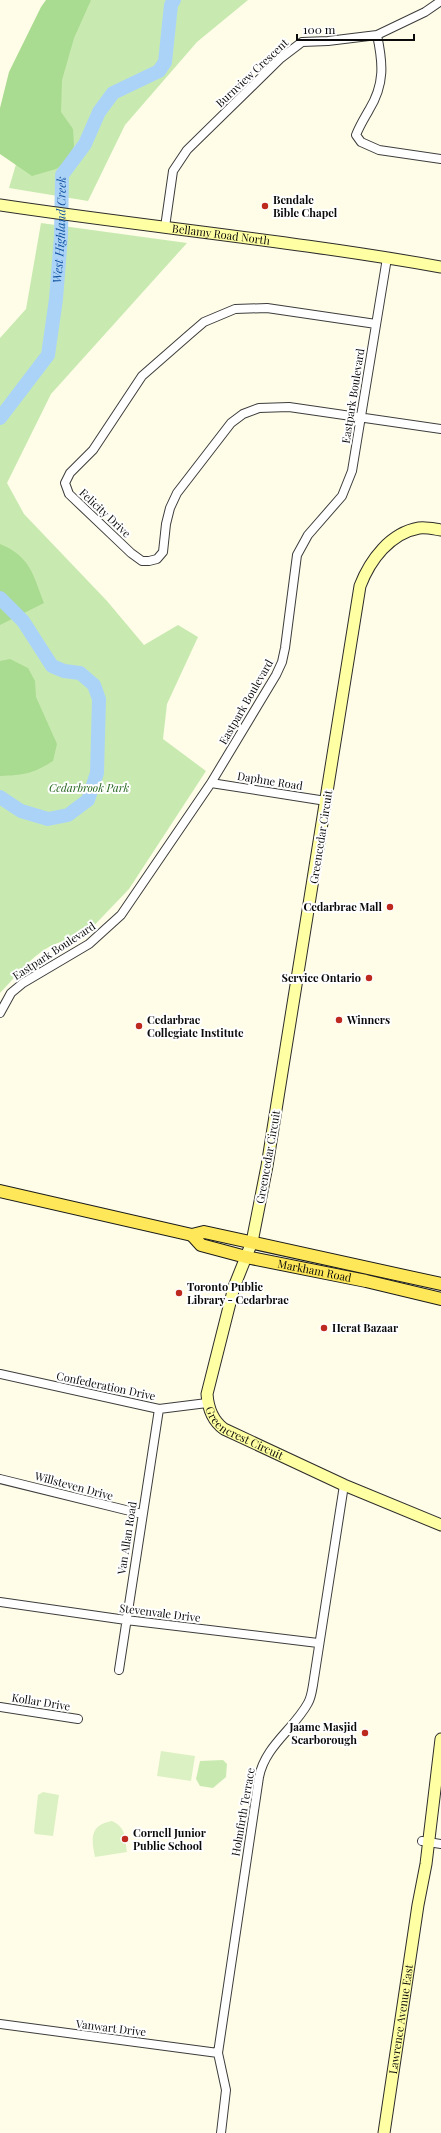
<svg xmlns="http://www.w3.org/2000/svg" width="441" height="2133" font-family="'Playfair Display',serif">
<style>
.green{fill:#c8eab1}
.forest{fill:#a9db90}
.pitch{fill:#dcf1c3}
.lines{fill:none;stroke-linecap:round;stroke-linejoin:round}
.river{stroke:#abd3f8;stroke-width:14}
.street-casing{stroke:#3d3d3d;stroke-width:10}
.secondary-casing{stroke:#2c2c2c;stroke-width:13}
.primary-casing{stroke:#1b1b1b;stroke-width:14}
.street{stroke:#fff;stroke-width:8}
.secondary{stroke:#ffffa3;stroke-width:11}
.primary{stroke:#fee859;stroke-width:12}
.poi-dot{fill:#be291f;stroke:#fff;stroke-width:1.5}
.labels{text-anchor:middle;stroke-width:4;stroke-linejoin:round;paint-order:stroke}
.street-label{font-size:11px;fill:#0a0a0a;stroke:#fff}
.poi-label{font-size:11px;font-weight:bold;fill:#0a0a0a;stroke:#fff;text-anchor:start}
.park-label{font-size:11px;font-style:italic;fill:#21631a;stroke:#fff}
.water-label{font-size:12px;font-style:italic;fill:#11519f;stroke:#fff}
</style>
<rect width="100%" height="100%" fill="#fffde8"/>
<path class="green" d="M66 0H248L197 42 125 125 88 201 9 188 39 86Z
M41 223 187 243 51 394 7 483 24 514 107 601 144 645 178 625 198 637 167 704 163 739 206 771 129 889 83 937C40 942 28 964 0 993V338L26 309Z
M223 1760 227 1764 226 1777 213 1788 200 1786 196 1779 200 1761Z"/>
<path class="forest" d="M46 0H91L74 38 62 80 61 112 73 129 74 146 68 161 56 169 32 176 0 154V108L9 72 41 7Z
M0 544C31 557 33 575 44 603L0 625Z
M10 659 28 668 35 681 36 697 57 744 53 761C32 774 24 775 0 776V661Z"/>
<path class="pitch" d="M161 1751 195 1756 191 1781 157 1776Z
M43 1792 59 1795 53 1836 35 1834 34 1831 38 1795Z
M112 1821C126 1827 125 1838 127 1852L95 1857C91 1838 90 1825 112 1821Z"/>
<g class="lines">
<g class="river">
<path id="s1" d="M0 418 48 355 56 299 61 236 62 175 85 144 99 112 113 93 159 71 165 62 171 5 174 0"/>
<path d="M0 598 23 621 52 666 64 671 80 673 94 685 99 699 97 773 88 800 68 815 48 819 21 811 0 797"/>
</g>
<g class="street-casing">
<path id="street" d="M377 35C383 63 385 84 369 110 364 119 360 125 356 135L361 142 379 150 441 159
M165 227 173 171 187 150 281 58 302 42 328 41 377 35 425 12 441 1
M376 324 267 308 235 309 204 322 190 334 142 376 93 450 70 473 65 483 69 494 131 553 142 561H149L157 559 163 552 166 524 170 508 177 493 231 423 243 414 259 408 289 407 441 429
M211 783 326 801
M0 1013 11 993 23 983 89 944 121 915 211 783 276 675 282 662 285 648 297 555 308 535 342 496 352 471 387 258
M0 1374 159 1409 207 1403
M0 1479 142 1514
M0 1602 126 1620 318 1643
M119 1670 159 1409
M0 1707 78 1719
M422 1841 441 1844
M0 2024 218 2053
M221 2133 226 2090 218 2053 259 1777C265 1746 294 1729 308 1703 311 1698 312 1691 313 1685L344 1485"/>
</g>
<g class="secondary-casing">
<g id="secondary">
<path id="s2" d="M0 205C147 227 295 241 441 267"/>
<path id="s3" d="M441 530C434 529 426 527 419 528 390 533 370 560 360 586L267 1166 252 1242 234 1287 207 1394C208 1408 213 1421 224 1429L344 1485 441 1525"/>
<path id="s4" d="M384 2133 418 1905 426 1864 441 1739"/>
</g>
</g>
<g class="primary-casing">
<g id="primary">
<path d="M0 1191 192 1235 204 1232 441 1284"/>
<path id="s5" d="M192 1235 201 1245 246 1257 366 1281 441 1299"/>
</g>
</g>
<use href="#street" class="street"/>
<use href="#secondary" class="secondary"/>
<use href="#primary" class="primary"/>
</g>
<g class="poi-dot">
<circle cx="265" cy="206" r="4"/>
<circle cx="390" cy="907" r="4"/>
<circle cx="369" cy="978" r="4"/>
<circle cx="339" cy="1020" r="4"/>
<circle cx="139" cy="1026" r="4"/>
<circle cx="179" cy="1293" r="4"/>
<circle cx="324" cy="1328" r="4"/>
<circle cx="365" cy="1733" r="4"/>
<circle cx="125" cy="1839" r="4"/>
</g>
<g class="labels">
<g class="street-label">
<text transform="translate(252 73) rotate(-43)" y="4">Burnview Crescent</text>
<text dy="4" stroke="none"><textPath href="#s2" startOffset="223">Bellamy Road North</textPath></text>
<text transform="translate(353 396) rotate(-81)" y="4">Eastpark Boulevard</text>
<text transform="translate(105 513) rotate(43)" y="4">Felicity Drive</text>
<text transform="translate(246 702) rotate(-60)" y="4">Eastpark Boulevard</text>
<text transform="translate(270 781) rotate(9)" y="4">Daphne Road</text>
<text transform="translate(321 837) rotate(-81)" y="4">Greencedar Circuit</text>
<text transform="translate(54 951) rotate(-33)" y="4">Eastpark Boulevard</text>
<text transform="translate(268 1157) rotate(-80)" y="4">Greencedar Circuit</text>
<text dy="4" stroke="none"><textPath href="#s5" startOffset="130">Markham Road</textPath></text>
<text transform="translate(106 1386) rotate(12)" y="4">Confederation Drive</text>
<text dy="4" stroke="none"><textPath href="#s3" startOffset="991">Greencrest Circuit</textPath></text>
<text transform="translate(74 1486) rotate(15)" y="4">Willsteven Drive</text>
<text transform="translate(127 1538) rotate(-81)" y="4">Van Allan Road</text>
<text transform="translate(160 1613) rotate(7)" y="4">Stevenvale Drive</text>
<text transform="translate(41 1702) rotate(9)" y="4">Kollar Drive</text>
<text transform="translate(243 1812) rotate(-80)" y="4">Holmfirth Terrace</text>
<text dy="4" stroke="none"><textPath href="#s4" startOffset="115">Lawrence Avenue East</textPath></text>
<text transform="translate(111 2028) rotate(7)" y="4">Vanwart Drive</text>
</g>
<g class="poi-label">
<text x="273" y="204">Bendale<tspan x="273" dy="13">Bible Chapel</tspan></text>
<text x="382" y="911" text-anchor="end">Cedarbrae Mall</text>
<text x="361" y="982" text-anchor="end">Service Ontario</text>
<text x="147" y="1024">Cedarbrae<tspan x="147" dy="13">Collegiate Institute</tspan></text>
<text x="347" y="1024">Winners</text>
<text x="187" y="1291">Toronto Public<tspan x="187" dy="13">Library - Cedarbrae</tspan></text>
<text x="332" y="1332">Herat Bazaar</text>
<text x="357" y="1731" text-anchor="end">Jaame Masjid<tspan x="357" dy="13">Scarborough</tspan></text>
<text x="133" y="1837">Cornell Junior<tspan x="133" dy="13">Public School</tspan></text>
</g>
<g class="park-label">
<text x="89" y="792">Cedarbrook Park</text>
</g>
<g class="water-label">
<text dy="4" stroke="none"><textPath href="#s1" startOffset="205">West Highland Creek</textPath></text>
</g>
</g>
<path d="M297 34v6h117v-6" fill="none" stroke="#0a0a0a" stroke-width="2"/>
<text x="303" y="34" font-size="12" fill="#0a0a0a" stroke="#ffffff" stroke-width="3" paint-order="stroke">100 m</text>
</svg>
